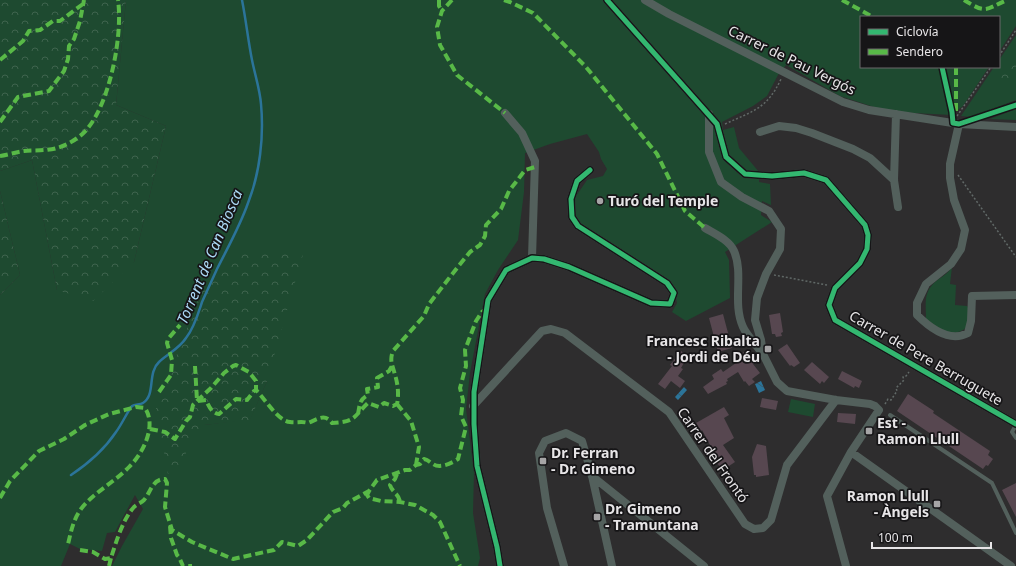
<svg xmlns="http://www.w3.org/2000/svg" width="1016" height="566" font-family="'Noto Sans',sans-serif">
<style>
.green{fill:#1e4a30;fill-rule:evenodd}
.forest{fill:url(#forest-crowns)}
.water{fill:url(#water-waves)}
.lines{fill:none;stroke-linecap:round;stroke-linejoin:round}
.stream{stroke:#2b7499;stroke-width:2.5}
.building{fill:#574750}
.path{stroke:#616967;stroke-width:1.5;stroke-dasharray:2 2;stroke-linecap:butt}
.lane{stroke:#53605c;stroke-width:4}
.street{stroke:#53605c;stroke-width:8}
.quiet{stroke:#58b947;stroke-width:4;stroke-dasharray:8 4;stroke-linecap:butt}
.cycleway-casing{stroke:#161517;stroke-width:8}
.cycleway{stroke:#33b770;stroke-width:5}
.poi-dot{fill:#a6a5a6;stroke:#161517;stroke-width:1.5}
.labels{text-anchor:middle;stroke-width:3.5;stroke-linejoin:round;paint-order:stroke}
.street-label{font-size:14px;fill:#e7e5e7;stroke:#161517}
.poi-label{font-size:14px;font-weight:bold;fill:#e7e5e7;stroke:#161517;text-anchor:start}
.water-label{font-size:15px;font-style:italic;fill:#abd8f4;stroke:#161517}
</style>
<defs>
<pattern id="forest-crowns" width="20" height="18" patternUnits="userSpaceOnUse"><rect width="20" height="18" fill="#1e4a30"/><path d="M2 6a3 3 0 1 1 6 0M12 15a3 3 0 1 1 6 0" fill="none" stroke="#3f644e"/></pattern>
<pattern id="water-waves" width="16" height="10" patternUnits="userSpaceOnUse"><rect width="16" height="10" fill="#2b7499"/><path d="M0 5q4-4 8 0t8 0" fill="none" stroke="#385c6f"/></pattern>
</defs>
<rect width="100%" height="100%" fill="#2e2d2e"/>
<path class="green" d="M126 0H1016V26L999 52V17H861V67H989L963 106 951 115 896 112 877 108 840 96 786 65 778 75 767 96 753 106 722 122 723 130 734 127 739 148 759 172V182L770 184 771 205 762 201 761 215 772 222 725 252 729 260 730 298 686 321 672 312 677 303 674 288 583 227 576 218 574 199 587 180 603 176 607 169 601 159 599 152 587 134 550 144 525 153 524 192 518 240 498 270 485 294 470 373 466 409 474 473 473 513 480 558 478 566H112L122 546 143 509 135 495 115 532 107 533 102 551 80 549 70 544 61 566H0V295L20 275 0 191V171L32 160 57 290 134 262 166 126 116 105ZM267 381 250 419 204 425Z
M1016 35V100L971 117 961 116 994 67H999V60Z
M1016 109V120L990 119Z
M952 267 950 284 956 285 955 305 967 306 969 309 967 327C952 340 939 329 926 319 926 304 923 293 935 282 941 277 948 274 952 267Z
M791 399 815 404 813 417 788 412Z"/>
<path class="forest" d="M0 0H126L116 105 166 126 134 262 93 301 57 290 32 160 0 171Z
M1016 56V81L1000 90V80L1002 68Z
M0 191 20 275 0 295Z
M248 250 304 251 267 381 250 420 204 425 169 480 156 408 209 272Z"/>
<path class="water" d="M761 381 765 390 759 393 755 384Z
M684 387 687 390 678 400 675 397Z"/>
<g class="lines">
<path class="stream" d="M71 475C89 463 104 450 116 432 122 424 126 414 132 406 135 404 140 405 143 403 156 395 147 373 159 362 167 354 179 349 186 338 194 328 198 314 202 302 207 291 212 280 217 269 228 247 240 226 248 203 260 173 264 136 261 104 260 90 255 75 252 60 248 40 246 20 242 0"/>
</g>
<path class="building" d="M780 313 783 332 781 333 782 336 776 337 775 334H772L769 315Z
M723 314 732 348 718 352 709 318Z
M787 344 800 363 794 367 791 365 790 366 778 350Z
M681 351 688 356 681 368 683 369 678 376 685 381 680 388 671 381 665 389 658 384 672 366 670 365Z
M744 352 746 353 754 363 753 364 760 373 752 379 755 382 749 386 745 381 744 382 738 372 727 379 728 381 726 382 727 384 708 394 703 387 714 379 712 375 721 369 723 372 736 363 734 360 737 358 736 357Z
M812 362 829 377 824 383 822 381 820 384 804 370Z
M842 371 862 381 859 388 855 386 854 388 838 379Z
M908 394 934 411 933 413 990 451 988 455 993 459 988 466 986 465 983 469 897 411Z
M762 398 778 401 776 410 760 407Z
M724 407 729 415 724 418 734 438 723 445 735 462 729 466 726 465 722 469 714 460 717 458 702 430 701 431 696 423Z
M838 413 856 414 855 424 837 422Z
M757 444 766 446 769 475 756 477V475H754L752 457Z
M1016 483V517L1002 490Z"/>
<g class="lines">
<path class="path" d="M999 56 1016 30
M957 116 991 67
M974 116 1016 102
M725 124C753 111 767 109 781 79
M958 175 1016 257
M774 275 827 285
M885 404 888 399 891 400 897 391 896 388 904 380 903 377 906 376 909 372"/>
<path class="lane" d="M890 415 992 483 1016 533
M1016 425 1012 432 1016 438"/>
<path class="street" d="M607 0 717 124 726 157 745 174 772 176 804 173 826 180 865 225 868 235 867 249 860 263 835 288 829 305 835 320 1016 424
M645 0 669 14 843 102 869 110 959 124 1016 127
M505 113 522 133 535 161 532 258
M709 114V152L721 182 742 197 769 211 781 229 780 249 766 274 757 298 755 320 761 340 763 354 777 382 787 391 836 400 870 404 875 406 879 410 851 452 827 496 846 566
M896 114 894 180 898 207
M959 124 950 164V178L954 200 965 230 961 249 951 264 926 284 917 303V315C930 328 949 343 968 333L971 321 972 296 1016 295
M760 132 779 126 796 128 812 133 853 149 870 158 894 180
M705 228C715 234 729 240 734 251 744 274 732 303 743 327 747 336 756 344 761 352
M473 406 542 331 551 329 565 333 669 412 745 524 754 529 763 528 771 520 787 465 836 400
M851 452 1011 566
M592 476 704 566
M500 566 497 547 477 466 474 424V392L488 300 506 270 532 258 544 259 569 267 651 303 670 304 674 293 667 283 578 226 572 217 571 199 577 181 590 170
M564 566 547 508 539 453 545 441 566 433 582 441 592 476 612 566"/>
<path class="quiet" d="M439 0V6L442 11
M452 0 442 11 437 27 440 45 457 75 505 113
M504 0 510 2 533 13 586 67 657 154 685 211 705 228
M842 0 873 17
M964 0C987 14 984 10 1007 0
M0 60 23 41 29 31 40 30 53 21H60L83 4
M956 67V115
M0 122 18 97 49 91 64 71 68 59 69 46 74 39 80 21 84 0
M0 156C8 155 16 152 24 151 35 150 47 151 57 148 68 145 81 137 88 128 110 101 123 35 118 0
M195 366 197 401 206 400C209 407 212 413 219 414L236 399 247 400 254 391 256 390
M159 392 171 375 172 360 167 343 168 339 180 325
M397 404 411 421 419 447 416 465
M358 414C360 404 359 400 368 395L367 389 378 387 377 378 389 371 392 366
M150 429 165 432 175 439 186 421 190 417 193 405 197 401 211 388 224 373 233 366 236 365 249 372 256 381V390C265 399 278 421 290 422 296 423 302 421 308 423 318 419 325 413 332 423 356 422 353 417 368 403L379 407 384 403 393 406 397 404C399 395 398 384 395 375 393 366 389 361 393 351L424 316 429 304 457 268 470 252 480 245 485 236 486 225 501 209 509 191 516 182 525 170 535 167
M397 474 395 479 390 485C392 492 399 494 400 502
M369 491 367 495 369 498 381 501 400 502 415 505 433 515 440 522 460 566
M0 498 10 481 39 451 64 439 85 425 109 414 136 407 145 408C157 426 143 453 130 466 115 482 94 492 81 509 73 520 71 532 68 544
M170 526 171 538 177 555 179 557 183 566H192
M80 550 93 552 105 559 111 558C116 542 123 519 134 507 137 504 141 503 144 500 151 492 152 479 165 479L167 483 165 507 172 530 192 542 233 559 274 550 282 542 298 546 307 540 333 512 343 508 347 503 369 491 377 480 405 470H410L416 465 420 464 424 459C429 460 429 462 433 464 440 469 452 463 458 459L466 427 461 416 463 400 460 388 466 366 465 350 476 321 482 312 485 310
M109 566 111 558"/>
<g class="cycleway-casing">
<path id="cycleway" d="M607 0 717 124 726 157 745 174 772 176 804 173 826 180 865 225 868 235 867 249 860 263 835 288 829 305 835 320 1016 424
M942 67 952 112 953 123 959 124 1016 105
M500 566 497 547 477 466 474 424V392L488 300 506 270 532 258 544 259 569 267 651 303 670 304 674 293 667 283 578 226 572 217 571 199 577 181 590 170"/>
</g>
<use href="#cycleway" class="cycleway"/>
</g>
<g class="poi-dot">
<circle cx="600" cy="201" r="4"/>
<rect x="764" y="345" width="8" height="8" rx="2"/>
<rect x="865" y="427" width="8" height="8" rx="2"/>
<rect x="539" y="457" width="8" height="8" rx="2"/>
<rect x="933" y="500" width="8" height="8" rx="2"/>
<rect x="593" y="513" width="8" height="8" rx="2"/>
</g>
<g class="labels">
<g class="street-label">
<text transform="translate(792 60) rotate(26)" y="5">Carrer de Pau Vergós</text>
<text transform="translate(926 358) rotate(30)" y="5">Carrer de Pere Berruguete</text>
<text transform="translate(713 455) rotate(55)" y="5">Carrer del Frontó</text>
</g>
<g class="poi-label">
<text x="608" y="206">Turó del Temple</text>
<text x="760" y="346" text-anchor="end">Francesc Ribalta<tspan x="760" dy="16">- Jordi de Déu</tspan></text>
<text x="877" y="428">Est -<tspan x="877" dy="16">Ramon Llull</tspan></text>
<text x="551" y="458">Dr. Ferran<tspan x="551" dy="16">- Dr. Gimeno</tspan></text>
<text x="929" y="501" text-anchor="end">Ramon Llull<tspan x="929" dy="16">- Àngels</tspan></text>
<text x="605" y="514">Dr. Gimeno<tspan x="605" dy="16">- Tramuntana</tspan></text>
</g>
<g class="water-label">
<text transform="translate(210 257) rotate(-67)" y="5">Torrent de Can Biosca</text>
</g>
</g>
<rect x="860" y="16" width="140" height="52" fill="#161517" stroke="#6a686a"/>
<rect x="868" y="29" width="20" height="6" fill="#33b770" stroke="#6a686a"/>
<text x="896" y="36" font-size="12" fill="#e7e5e7">Ciclovía</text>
<rect x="868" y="49" width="20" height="6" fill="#58b947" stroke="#6a686a"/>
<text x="896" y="56" font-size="12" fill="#e7e5e7">Sendero</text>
<path d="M872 542v6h119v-6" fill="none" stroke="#e7e5e7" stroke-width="2"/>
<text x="878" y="542" font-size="12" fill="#e7e5e7" stroke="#161517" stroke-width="3" paint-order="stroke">100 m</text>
</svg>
